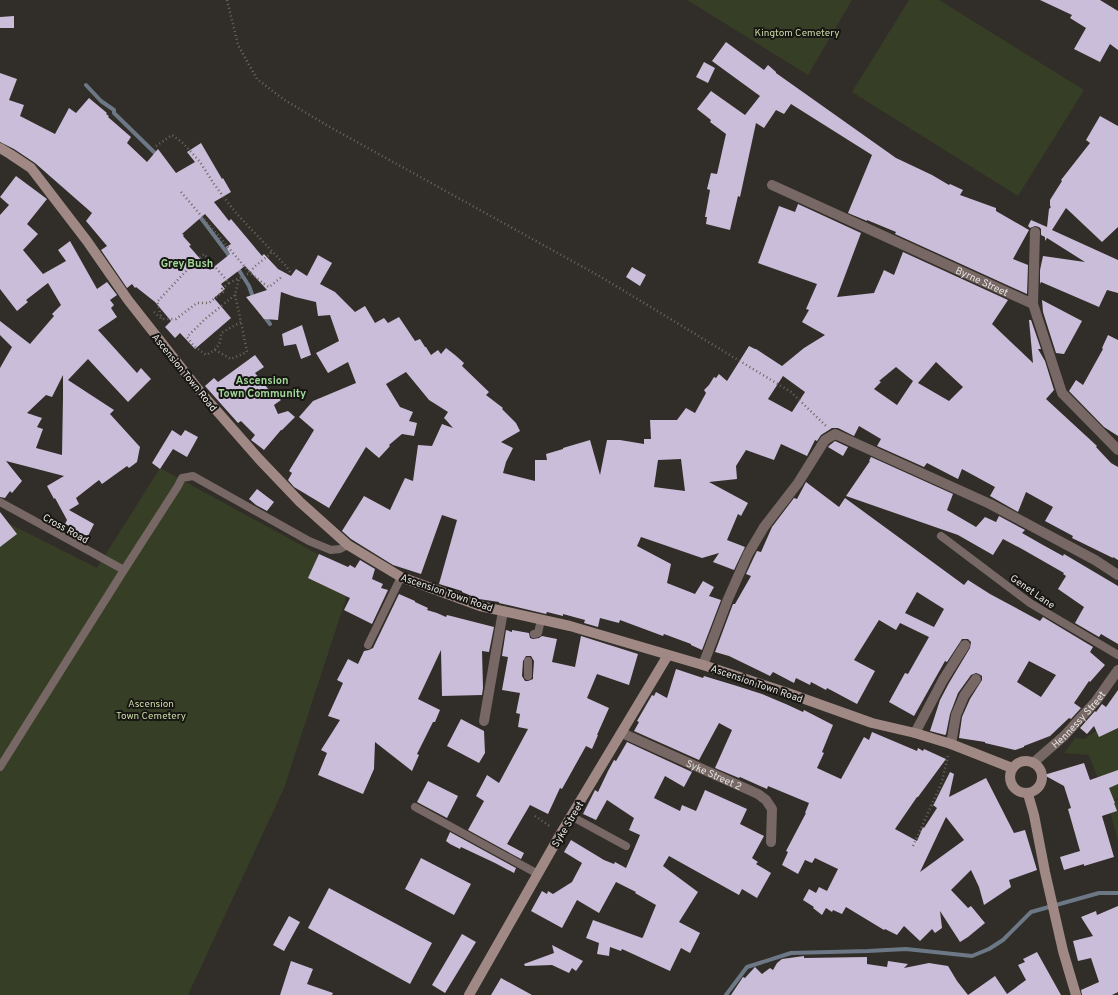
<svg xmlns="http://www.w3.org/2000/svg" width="1118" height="995" font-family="Overpass,sans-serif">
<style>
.green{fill:#373e26}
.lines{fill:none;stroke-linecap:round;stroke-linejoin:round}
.stream{stroke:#6c7886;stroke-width:4}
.building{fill:#cabdd9;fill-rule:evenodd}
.path{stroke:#6b6762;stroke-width:2.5;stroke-dasharray:1 3;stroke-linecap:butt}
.lane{stroke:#776865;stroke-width:8}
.street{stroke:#776865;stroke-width:10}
.secondary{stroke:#a08984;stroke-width:10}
.labels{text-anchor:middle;stroke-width:4;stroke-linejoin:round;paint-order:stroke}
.park-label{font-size:10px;fill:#c9d9a4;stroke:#171613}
.street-label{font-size:10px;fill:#e6e3e0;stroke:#171613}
.neighbourhood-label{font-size:11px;font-weight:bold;fill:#a1d699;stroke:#171613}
</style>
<rect width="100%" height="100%" fill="#312d28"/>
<path class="green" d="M687 0H852L808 75Z
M909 0H939L1084 90 1018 196 852 92Z
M160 468 354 574 284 788 188 995H0V519L97 568Z
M1118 728V798L1107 803 1089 755 1064 753 1075 738 1085 739 1094 732Z
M1118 800V841L1108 804Z"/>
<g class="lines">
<path class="stream" d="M86 85 101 101 114 110V113L158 156
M198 214 231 258
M237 267 249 286 254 300
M264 316 270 324
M726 995 747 967 791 953 868 951 906 949 972 956 989 949 1003 940 1031 912 1099 893H1118"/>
</g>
<path class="building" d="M1040 0H1100L1118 11V50L1110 44 1100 62 1074 49 1086 28 1070 18 1072 15Z
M14 16V28H0V17Z
M726 42 764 70 768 65 776 72V73L896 158 932 175 949 185 950 184 963 190 960 195 996 208V211L1029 230 1013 259 1028 265 1027 294 895 234 896 232 867 220V221L848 213 872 155 791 104 784 114 776 110 764 128 756 123 740 197 738 196 730 230 706 224 707 217H705L710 190 707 189 711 173 717 174 726 134 710 122 711 120 697 109 711 91 745 115 760 96 712 61Z
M704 62 715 68 708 83 696 77Z
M0 73 17 79 9 100 24 105 20 116 55 134 69 108 76 113 89 98 107 113 106 114 109 116 108 117 131 137 127 143 147 162 158 149 176 173 195 162 187 152 201 143 222 179 223 178 231 192 214 202 229 221 231 219 262 256 264 254 278 269 291 276 296 269 307 276 318 255 332 263 320 284 335 292 355 312 365 306 375 323 384 318 388 323 399 317 415 341 420 339 425 347H426L431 355 438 350 441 354 446 348 455 355 464 363 462 366 489 392 486 395 503 408 502 409 516 423 520 431 501 442 513 448 506 462 503 473 535 481V460H547L546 454 563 449V448L590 440 600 475 607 440H620L644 444V439H651L650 420H677L686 408 695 413 706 393 704 390 709 385 714 377 716 378 719 374 727 381 749 346 755 349H756L782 366 804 348 825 335 802 322 809 310 806 309 817 284 758 263 779 206 795 212 798 204 861 233 837 297 874 293 884 270 894 275 903 252 1008 300 992 324 1033 363 1029 320H1031L1041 349H1038L1045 361 1054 390 1046 399 1097 446 1096 447 1111 463 1118 467V560L1113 557V558L1072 538 1073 536 1045 521 1053 507 1026 492 1018 512 990 496 995 487 962 469 958 479 927 463 924 467 877 446 881 439 859 426 854 436 838 428H832L821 435 817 441 815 440 807 456 781 444 774 460 746 450 736 466 737 479 709 482 748 503 741 516 738 514 727 540 745 547 734 570 713 562 719 553 702 558 641 537 637 546 671 564 667 583 695 594 703 581 714 587 709 596 721 600 702 650 691 645V644L664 634 663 636 620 620 619 623 600 618 598 627 584 623 585 620 563 614V616L547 612 546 614 499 603V602L479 599 462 592V591L439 584 457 520 442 515 421 574 393 565 351 539 342 531 364 496 390 510 405 478 413 481 418 445 432 446 442 424 453 428 446 420 444 418 448 412 429 400 406 372 386 384 400 407 413 412 409 421 417 423 414 436 402 434 389 445 390 446 379 458 366 447 329 508 294 487 288 480 292 473 289 471 314 430 299 417 313 401 356 383 348 362 328 373 316 353 339 341 330 315 318 316 316 302 295 297 281 292 278 320 264 319 246 297 267 290 245 266 221 284 225 289 214 298 231 318 195 349 180 333 175 338 165 327 171 321 155 302 136 287 135 288 132 284 127 288 101 250 107 246 86 221 92 213 35 163 14 149 0 142ZM205 214 231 244 226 247 230 254 210 270 189 246 191 245 183 236 184 235 182 234ZM936 362 963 387 949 401 918 383ZM896 367 913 381 897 405 874 389 881 382 879 381ZM783 376 805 392 792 412 768 399ZM681 459 685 491 654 487 658 460Z
M1100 116 1118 126V227L1102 242 1066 208 1052 230 1118 260V293L1107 290 1099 307 1041 282 1040 284V270L1043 256 1085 262 1047 238 1045 241V237L1041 235V229L1039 227 1035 226 1030 228 1028 226 1031 220 1047 227 1049 209 1051 207 1050 206V200L1062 181 1061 180 1090 143 1086 140Z
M16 176 47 199 27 224 38 234 23 250 43 274 66 261 58 250 70 241 97 289 107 282 117 295 110 300 114 305 111 308 117 317 98 330 137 373 141 368 151 379 128 402 88 359 68 380 114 410 110 414 140 447 137 462 129 468 127 466 102 484 99 480 76 498 79 504 69 510 94 524 88 536 82 534 79 539 70 534 73 528 65 524 67 520 55 498 54 499 47 486 64 476 6 461 22 481 12 493 10 491 5 498 0 497V368L12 347 0 335V321L30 344 54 316 52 314 61 305 48 283 26 300 28 302 17 311 0 289V215L9 205 0 197ZM63 375V397L62 455 36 448 43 429 37 427 42 418 27 413 46 395 52 397Z
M632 267 646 275 640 286 626 277Z
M1042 300 1082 321 1064 354 1056 353 1043 312Z
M302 325 311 355 301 359 296 344 284 346 282 334Z
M1108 335 1118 340V436L1104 427 1069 391 1076 380 1083 385 1103 349 1102 348Z
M255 355 264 367 255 373 269 390 281 400 274 405 278 414 288 411 295 417 282 430H281L264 450 251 440 255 435 241 421 238 423 205 386 214 378 218 382Z
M172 430 181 436 185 430 198 437 187 457 173 449 160 469 152 463Z
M835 441 848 447 843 456 828 447 830 445Z
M871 457 953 494 947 510 976 527 985 517 996 522 999 516 1025 530 1022 533 1043 545 1063 556 1064 554 1118 586V644L1101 634 1099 637 1075 623 1084 607 1058 589 1066 576 1063 574 1064 573 1022 549 1003 539 993 555 958 535 846 496 870 461H869Z
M806 482 839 507 845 498 964 585 968 580 990 594 1040 621 1043 617 1093 647 1090 652 1105 665 1090 682 1089 681 1074 703 1081 708 1071 719 1069 718 1050 736 1024 746V747L1015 750 985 743V742L959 738 962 717 970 699 982 680V676L979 674 976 673 971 675 958 693 950 714 946 734 945 735 930 731 940 700 949 683 970 648 971 642 968 639H962L947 662 945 661 914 716 889 702 905 673 908 674 929 637 900 623 896 630 879 620 854 660 875 671 857 704 827 688 826 690 811 682 810 685 796 678 794 683 773 672 770 676 729 656 715 652 733 604H735L751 576 746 574 754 557 757 551 761 552 772 527 794 498 797 499ZM917 592 944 609 934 627 905 613ZM1029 661 1056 675 1041 697 1017 682Z
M257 489 274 502 267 511 256 505 249 499Z
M0 512 17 534 0 547Z
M319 554 348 567 350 565 355 568 360 560 375 569 372 579 383 584 381 588 388 590 372 624 344 610 350 598 308 578Z
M399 594 415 601V602L428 608 427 610 437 613 446 617 447 615 494 627 489 652 482 651 483 688 482 695 442 696 441 650 418 699 440 710 435 722H433L417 754 419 755 412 771 375 742 374 769 363 794 318 775 327 753 321 750 340 720 328 716 343 683 337 680 348 659 358 664 364 651 369 650 373 648Z
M506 630 512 632V630L529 633 530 638 533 639 539 638 542 636 557 639 552 662 575 667 581 636 638 654 629 685 597 674 587 698 609 708 597 735H598L592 749 586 746 562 789 560 788 548 814 530 805 507 844 524 853 521 859 468 830 484 801 476 796 487 775 499 783 528 729 518 727 520 714 516 713 520 693 502 690 508 657 502 656ZM526 656H531L534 661 533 676V679L528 681H525L522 676 523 661Z
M676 669 703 678 704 676 737 686 762 694 788 705 803 712 804 710 833 725 822 752 824 753 817 768 841 779 864 737 869 740 872 732 917 751 918 748 923 751 924 749 946 759 918 797H917L895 829 917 841 923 827 924 828 937 808 933 805 934 804 950 772 954 774 949 797 986 778 1014 833 1025 830 1037 870 1009 880 1011 887 984 905 979 887 971 870 951 890 968 908 971 906 985 923 968 937 960 942 940 911 942 928 935 933 932 929 920 941 904 926 897 935 885 929 884 930 846 907 842 914 833 910 832 912 826 908 822 915 813 908 814 907 803 900 809 889 816 893 819 887 827 891 838 869 815 858 812 863 805 860 798 874 782 865 788 852 786 851 806 813H805L809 803 768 786 767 789 740 777 739 778 715 768 732 730 719 723 699 760 634 731 639 722 637 721 652 695 654 696 656 692 667 698ZM946 817 964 840 920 872Z
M1118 690V728L1099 737 1094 726 1087 734 1080 728 1095 711 1096 712 1102 704 1106 707Z
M461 719 484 731 485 753 479 763 447 746Z
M627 742 692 772 684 787 665 776 654 798 680 811 682 805 696 811 705 790 747 809 740 824 764 836 752 858 758 862 756 864 771 873 757 898 742 889 739 895 669 856 663 866 698 892 679 922 700 933 690 953 681 948 670 971 622 949 621 951 610 947 609 956 597 954 599 943 586 938 593 920 642 938 643 937 656 905 635 893 636 892 616 882 599 913 577 900 562 928 531 911 542 891 547 894 548 891 553 894 572 882 582 863 564 852 571 840 604 860 614 864 615 862 626 868 640 835 629 830 634 818 607 800 596 820 583 814 595 790 598 792 608 771 614 760 616 761Z
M1084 763 1090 780 1118 770V784L1109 788 1115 803H1114L1117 811 1102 816 1114 857 1084 866V864L1064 870 1060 857 1080 851 1068 809 1071 808 1064 786 1044 775Z
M428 781 458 796 447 818 417 802Z
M450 832 516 868 514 873 495 863 461 847 460 849 450 844 446 841Z
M421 858 471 884 454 915 405 889Z
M329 888 432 943 410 984 308 928Z
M1118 906V992L1112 995H1082L1081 990 1099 982 1091 958 1078 961 1073 941 1093 936 1081 917 1096 911 1097 915Z
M289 916 300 922 284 951 273 945Z
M462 934 476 942 445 993 432 985Z
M552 945 583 961 576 971 572 968 569 973 552 965 525 966 524 964 554 953Z
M1037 952 1061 995H731L743 977 745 978 755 967 762 974 770 968 773 970 777 963 782 959 804 956V958L867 957V964L887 967 888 961 908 964 904 968 929 963 948 966 957 981 968 995 995 976 1007 994 1026 980 1018 965 1025 962 1023 959Z
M291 961 313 969 307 984 333 993 332 995H280Z
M501 978 532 995H491Z"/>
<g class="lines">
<path class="path" d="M227 0 238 45 257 79 283 99 328 126 601 277 791 392 826 426
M156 146 172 135 183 143 200 162 214 184 236 213 286 266 290 272
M181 192 250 273C256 277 263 284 269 287L283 276
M229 283 250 273 254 267 269 255 272 251
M235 295 241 322 221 333C221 346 216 350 206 355L194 346 187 337 204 320 235 295 239 278
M154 312 162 319H176L197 303H209L220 294 223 292 222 289 229 283 204 254 187 270 157 302 162 319
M215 350 231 359 247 352 241 322
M535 816 551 827
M913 846 942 782 948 755"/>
<path class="lane" d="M0 502 124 570
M941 536 1030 603 1118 655
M534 634 538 633 541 620
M368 645 401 577
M528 661V676
M0 767 124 570 178 486 182 478 193 476 309 541 331 550 340 549 348 545
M415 807 538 874
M571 816 626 846"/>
<g class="street">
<path id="s1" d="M772 185 1033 304 1062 393 1118 450"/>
<path d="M1033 304 1035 232"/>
<path d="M703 665 728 599 748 554 764 527 798 483 825 440 835 434 990 504 1095 560 1118 575"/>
<path d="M484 721 503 611"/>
<path id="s2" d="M622 733 758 794 766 800 772 809 771 842"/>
<path d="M915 733 943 680 965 645"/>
<path d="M951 744 956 715 964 696 976 679"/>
<path id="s3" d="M1033 763 1064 736 1096 701 1118 670"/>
</g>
<path class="secondary" d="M0 148 10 154 31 168 87 241 128 300 202 394 259 459 300 502 348 545 401 577 480 606 570 626 703 665 785 692 872 723 915 733 951 744 1012 768
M1010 777a16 16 0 1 1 32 0a16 16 0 1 1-32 0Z
M1028 794 1034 815 1045 872 1063 951 1076 995
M469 995 561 833 668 655"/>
</g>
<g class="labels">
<g class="park-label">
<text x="797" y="36">Kingtom Cemetery</text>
<text x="151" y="707">Ascension<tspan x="151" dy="12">Town Cemetery</tspan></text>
</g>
<g class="street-label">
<text dy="4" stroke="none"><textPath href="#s1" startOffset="231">Byrne Street</textPath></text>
<text transform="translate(185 372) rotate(51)" y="4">Ascension Town Road</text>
<text transform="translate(66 528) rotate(29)" y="4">Cross Road</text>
<text transform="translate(1033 591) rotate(35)" y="4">Genet Lane</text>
<text transform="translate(447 592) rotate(19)" y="4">Ascension Town Road</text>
<text transform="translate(757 683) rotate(19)" y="4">Ascension Town Road</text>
<text dy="4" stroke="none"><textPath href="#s3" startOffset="63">Hennessy Street</textPath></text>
<text dy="4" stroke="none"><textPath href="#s2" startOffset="101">Syke Street 2</textPath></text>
<text transform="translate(567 824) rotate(-59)" y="4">Syke Street</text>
</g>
<g class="neighbourhood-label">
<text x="187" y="267">Grey Bush</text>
<text x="262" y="384">Ascension<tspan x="262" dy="13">Town Community</tspan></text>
</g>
</g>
</svg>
